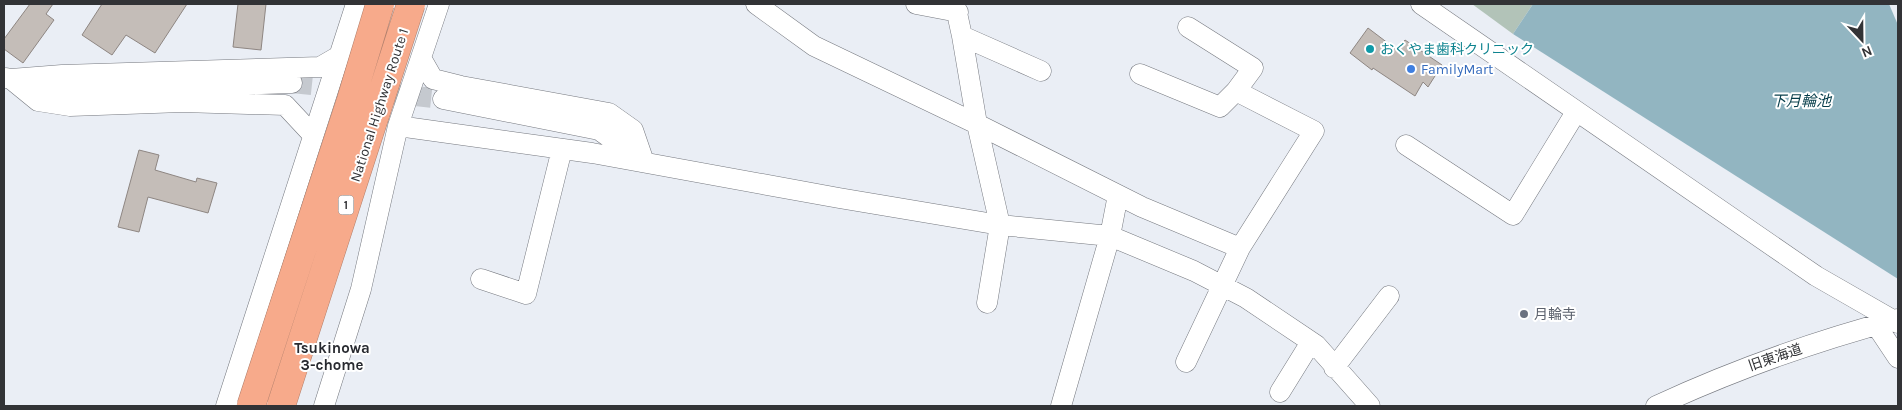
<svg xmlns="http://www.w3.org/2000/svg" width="1902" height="410" font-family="Karla,'Noto Sans JP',sans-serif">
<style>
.green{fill:#b2c3b8}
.water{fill:#92b5c1}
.building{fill:#c4bdb8;stroke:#8e8682}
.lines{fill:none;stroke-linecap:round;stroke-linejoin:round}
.minor-tunnel{stroke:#c5c9cf;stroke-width:20;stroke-dasharray:20 10;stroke-linecap:butt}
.minor-casing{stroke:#75787f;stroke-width:21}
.minor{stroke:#fff;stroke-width:20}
.highway-bridge-casing{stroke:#b2806d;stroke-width:29;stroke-linecap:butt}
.highway-bridge{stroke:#f7aa8b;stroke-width:28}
.culture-dot{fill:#0f9aa8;stroke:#fff;stroke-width:2}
.shop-dot{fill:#3f7fe0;stroke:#fff;stroke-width:2}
.worship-dot{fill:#6b7280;stroke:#fff;stroke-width:2}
.labels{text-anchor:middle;stroke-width:4;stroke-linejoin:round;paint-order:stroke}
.shield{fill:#fff;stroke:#707072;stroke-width:1}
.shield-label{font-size:12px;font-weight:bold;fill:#323336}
.culture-label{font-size:14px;fill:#0d838f;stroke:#fff;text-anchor:start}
.shop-label{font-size:14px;fill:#366cbe;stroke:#fff;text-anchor:start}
.street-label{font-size:14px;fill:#323336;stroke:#fff}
.worship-label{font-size:14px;fill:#5b616d;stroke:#fff;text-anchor:start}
.water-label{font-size:15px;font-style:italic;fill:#053c49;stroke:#fff}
.neighbourhood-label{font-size:15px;font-weight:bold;fill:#282a30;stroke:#fff}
</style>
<rect width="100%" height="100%" fill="#eaeef5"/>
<path class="green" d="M1472 4H1533L1513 34Z"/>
<path class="water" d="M1533 4H1889L1898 25V279L1513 34Z"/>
<path class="building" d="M30 4H53L46 14 54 20 23 63 4 49V39Z
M102 4H187L155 53 126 35 112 55 82 35Z
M238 4H266L261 50 233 47Z
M1368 28 1397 50 1405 40 1442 65 1428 87 1423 82 1415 96 1373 68 1372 70 1350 53Z
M139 150 159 155 155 170 196 182 197 178 217 183 208 213 148 197 139 232 118 227Z"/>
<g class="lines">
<path class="minor-tunnel" d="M292 83 443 99"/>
<g class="minor-casing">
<path id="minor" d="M756 4 814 46 977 124 1142 207 1240 248 1314 131 1236 91 1253 68 1188 27
M916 4 958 12
M955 4 962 36 977 124 1000 225 987 303
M1421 4 1816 276 1898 323
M962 36 1041 71
M421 58 433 79 461 86 609 113 633 130 644 162
M1140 74 1220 107 1236 91
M6 78 11 79 38 101 70 106 182 102 285 105 312 134
M11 79 62 75 320 67 339 56
M35 85 59 90 292 83
M443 99 599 130 638 158
M398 126 592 153 839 198 1000 225 1110 236 1194 271 1246 298 1316 345 1370 406
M1406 145 1513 215 1576 112
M481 279 526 294 562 149
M1876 325 1898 358
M1186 362 1240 248
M1334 368 1389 296
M1280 392 1311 342
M226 406 356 4
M324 406 361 289 398 126 439 4
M1061 406 1110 236 1118 195
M1656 406C1734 370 1815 341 1898 319"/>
</g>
<use href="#minor" class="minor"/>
<g class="highway-bridge-casing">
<path id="highway-bridge" d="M251 406 351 100 380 4
M281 406 411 4"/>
</g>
<use href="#highway-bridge" class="highway-bridge"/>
</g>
<circle class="culture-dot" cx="1370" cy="49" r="5"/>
<circle class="shop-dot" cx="1411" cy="69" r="5"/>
<circle class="worship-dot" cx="1524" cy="314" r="5"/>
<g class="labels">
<rect class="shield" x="338.5" y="195.5" width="15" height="19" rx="4"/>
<g class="shield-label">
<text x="346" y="209">1</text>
</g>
<g class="culture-label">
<text x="1380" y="54">おくやま歯科クリニック</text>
</g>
<g class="shop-label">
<text x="1421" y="74">FamilyMart</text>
</g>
<g class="street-label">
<text transform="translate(379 105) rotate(-72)" y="5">National Highway Route 1</text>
<text transform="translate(1775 357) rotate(-19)" y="5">旧東海道</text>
</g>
<g class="worship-label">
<text x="1534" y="319">月輪寺</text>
</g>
<g class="water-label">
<text x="1801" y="106">下月輪池</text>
</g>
<g class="neighbourhood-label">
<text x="332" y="353">Tsukinowa<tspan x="332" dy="17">3-chome</tspan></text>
</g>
</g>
<rect width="1902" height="410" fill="none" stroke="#323336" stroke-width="10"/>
<g transform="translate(1862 40) rotate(158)" stroke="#ffffff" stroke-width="4" paint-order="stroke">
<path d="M0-4L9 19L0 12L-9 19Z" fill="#323336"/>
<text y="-8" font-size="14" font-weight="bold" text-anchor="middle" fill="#323336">N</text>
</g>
</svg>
